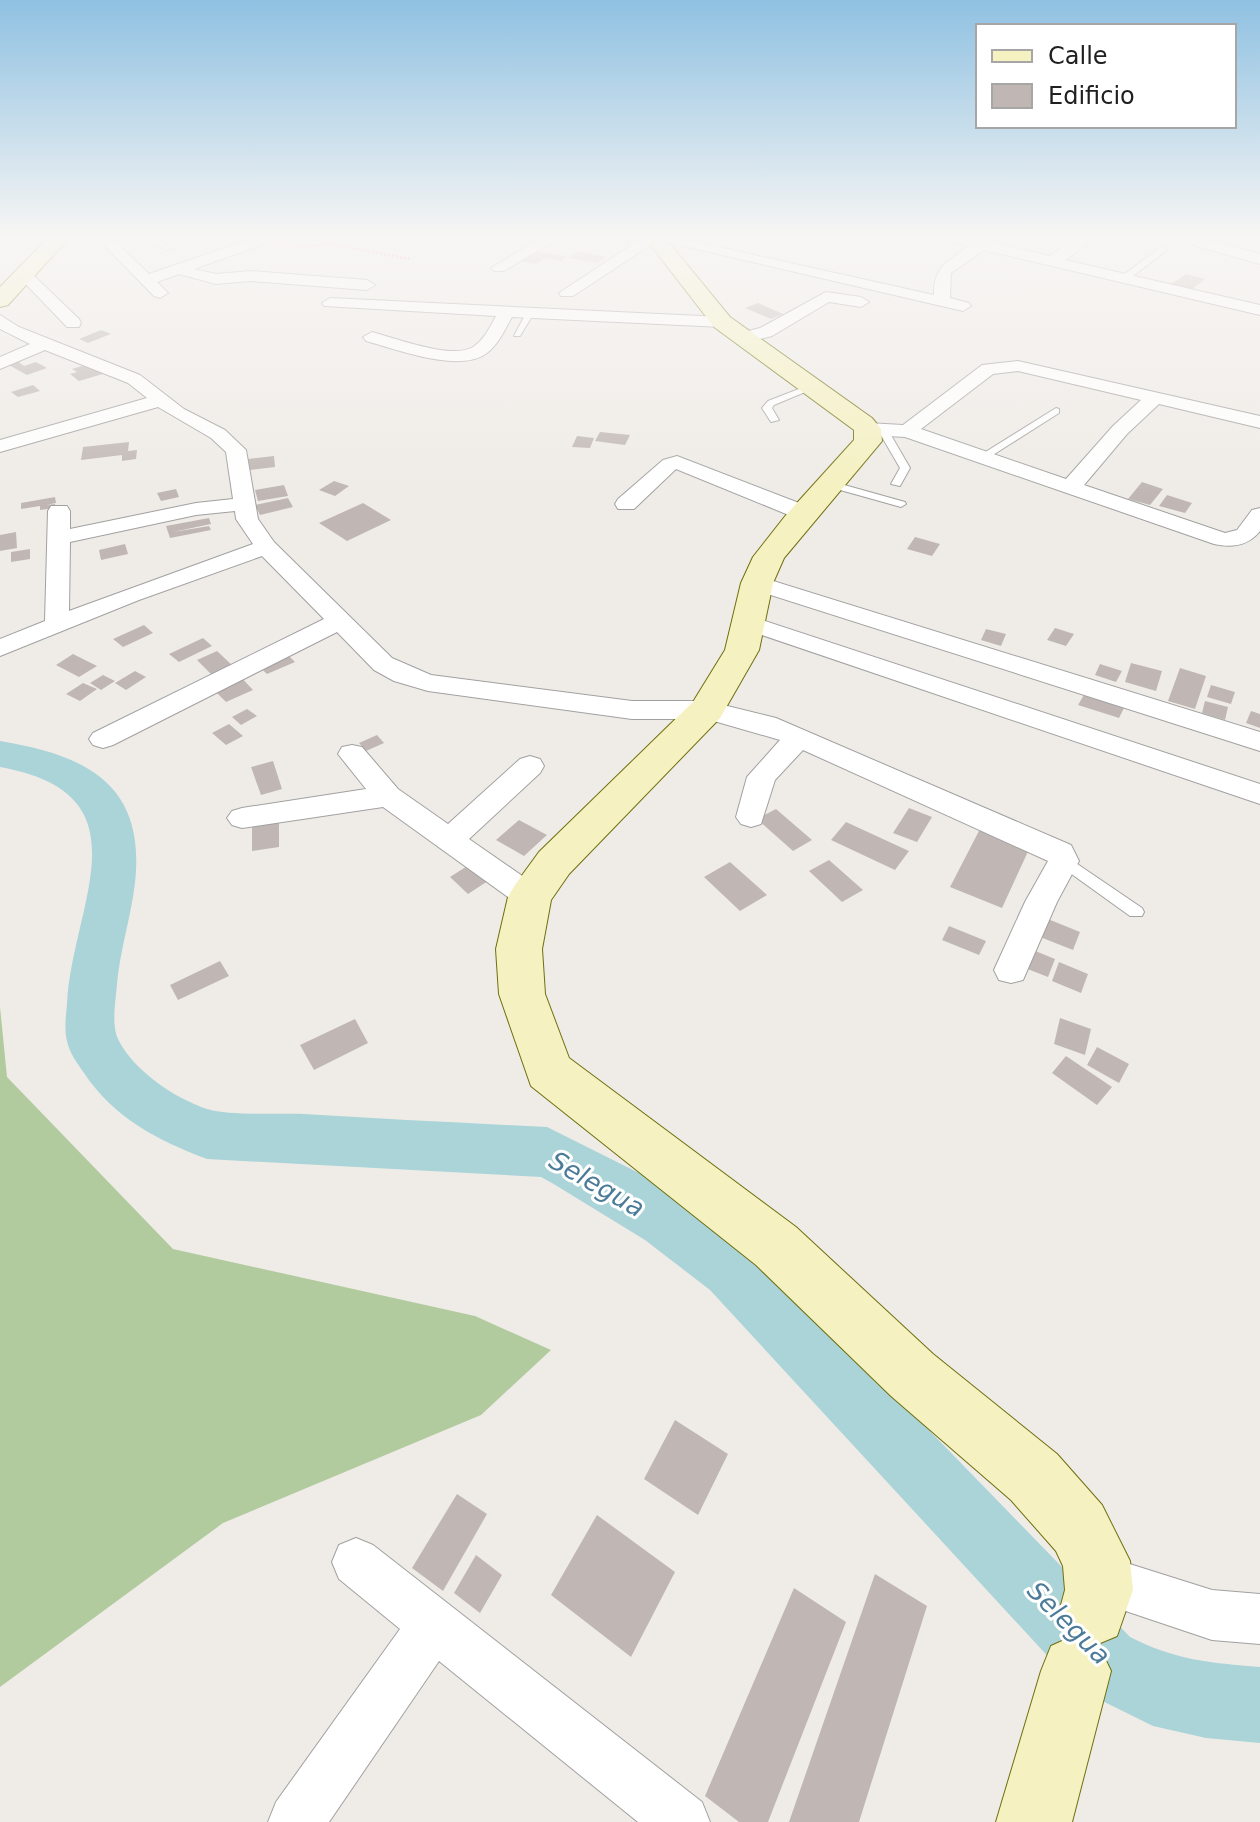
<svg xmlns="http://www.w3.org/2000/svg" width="1260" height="1822" font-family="'DejaVu Sans',sans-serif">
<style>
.forest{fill:#b1cb9f}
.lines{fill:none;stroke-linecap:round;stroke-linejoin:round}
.river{fill:#abd4d9;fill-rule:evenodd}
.building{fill:#c0b7b4}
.lane-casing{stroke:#a1a1a1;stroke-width:2}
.street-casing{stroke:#a1a1a1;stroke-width:2}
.secondary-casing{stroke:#6f6f0e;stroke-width:2}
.path{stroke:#ee797a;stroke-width:3;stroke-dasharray:2 2;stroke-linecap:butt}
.lane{fill:#fff;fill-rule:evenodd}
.street{fill:#fff;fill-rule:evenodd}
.secondary{fill:#f5f1c0;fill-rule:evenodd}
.labels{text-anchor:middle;stroke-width:6;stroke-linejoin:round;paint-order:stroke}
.near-water-label{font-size:26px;font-style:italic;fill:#4c7b99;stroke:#fff}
</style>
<rect width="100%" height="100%" fill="#efece7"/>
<path class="forest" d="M0 1007 7 1077 173 1249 475 1316 551 1350 481 1415 223 1523 0 1687Z"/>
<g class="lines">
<path class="river" d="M0 741C85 755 146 783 135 883 131 917 120 950 117 984 116 999 111 1025 118 1039 133 1070 174 1098 207 1109 230 1116 278 1113 304 1114 385 1119 466 1123 547 1127L639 1173 752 1248 1130 1637C1175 1660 1210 1663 1260 1667V1743L1206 1738 1153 1726 1078 1689 710 1290 645 1240 552 1183 541 1177 207 1159C157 1140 114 1118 84 1073 77 1063 69 1052 67 1041 64 1029 66 1015 67 1004 72 904 151 794 0 767Z"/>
</g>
<path class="building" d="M596 239H626L635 240 627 246Z
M537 251 553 254 568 256 561 261 545 258 536 264 520 261Z
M576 252H581L606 257 597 263 568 258Z
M1186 274 1205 279 1191 290 1171 284Z
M758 303 783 314 771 319 745 308Z
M101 330 111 334 88 343 79 339Z
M16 360 24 366 36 362 47 368 27 375 5 363Z
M92 363 106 373 79 381 70 374 77 372 72 369Z
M33 385 40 391 18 397 11 392Z
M600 432 630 435 625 445 595 441Z
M577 436 594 438 590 448 572 447Z
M129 442 128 451 137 450 136 459 122 461V455L81 460 83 447Z
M274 456 275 467 250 470 248 459Z
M334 481 349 486 335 496 319 490Z
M1142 482 1163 489 1150 505 1128 499Z
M284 485 288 496 258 501 255 490Z
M176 489 179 497 161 501 157 493Z
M1167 495 1192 503 1185 513 1159 506Z
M55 497 56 503 46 505 55 504V508L40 510V506L21 509V503Z
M288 498 293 507 260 515 255 505Z
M363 503 391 520 347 541 319 523Z
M209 518 211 524 173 532 209 526 211 530 170 538 166 526Z
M16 532 17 548 0 551V535Z
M915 537 940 544 932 556 907 549Z
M125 544 128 554 101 560 99 550Z
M30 549V559L11 562V552Z
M144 625 153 633 123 647 113 639Z
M1055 628 1074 634 1066 646 1047 640Z
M986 629 1006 634 1001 646 981 640Z
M203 638 212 646 179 662 169 654Z
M217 651 233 666 212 675 197 660Z
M285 652 295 662 267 674 256 664Z
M73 654 97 666 79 677 56 665Z
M1131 663 1162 671 1156 691 1125 682Z
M1100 664 1122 671 1116 682 1095 675Z
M1180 668 1206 676 1195 709 1168 701Z
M135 671 146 677 126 690 115 683Z
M103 675 115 681 101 690 90 683Z
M239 675 253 690 226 702 211 687Z
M83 683 97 689 80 701 66 694Z
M1211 685 1235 692 1231 704 1207 697Z
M1085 693 1125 706 1119 718 1078 705Z
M1205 701 1228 707 1225 720 1202 713Z
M247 709 257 716 241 725 232 717Z
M1251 711 1260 714V728L1246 723Z
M229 724 243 736 226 745 212 733Z
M377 735 384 743 366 751 359 743Z
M273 761 282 789 261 795 251 767Z
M909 808 932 817 917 842 893 833Z
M776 809 812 840 793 851 757 819Z
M279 817V847L252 851V821Z
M519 820 547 835 524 856 496 840Z
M846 822 909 851 895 870 831 840Z
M981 827 1031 845 1002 908 950 887Z
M829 860 863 890 842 902 809 871Z
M730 862 767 895 740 911 704 877Z
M472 863 491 879 468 894 450 877Z
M1043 917 1080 932 1073 950 1035 935Z
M949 926 986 941 979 955 942 940Z
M1023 946 1055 959 1048 977 1015 964Z
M220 961 229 976 178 1000 170 985Z
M1059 962 1088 974 1081 993 1052 981Z
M1060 1018 1091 1029 1085 1055 1054 1044Z
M355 1019 368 1043 314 1070 300 1045Z
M1097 1047 1129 1064 1119 1083 1087 1065Z
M1066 1056 1112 1087 1097 1105 1052 1073Z
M675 1420 728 1454 698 1515 644 1479Z
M457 1494 487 1514 443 1591 412 1568Z
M597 1515 675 1572 631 1657 551 1595Z
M476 1555 502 1575 480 1613 454 1593Z
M875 1574 927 1606 859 1822H789Z
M794 1588 846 1622 768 1822H739L705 1796Z"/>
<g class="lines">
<g class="lane-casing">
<path id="lane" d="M149 239H158L173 248 166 250Z
M1161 247 1168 249 1128 280H1122V276Z
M527 311 534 313 520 336H514Z
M809 385 817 387 774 405 772 408 779 420 771 422 762 408 768 401Z
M1056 408 1059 409V413L988 458 979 456Z
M883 427 888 430 910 468 900 486 891 484 900 468 878 430Z
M830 481 905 502 906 504 901 507 826 486V482Z
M1064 855 1142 908 1144 912 1142 916H1130L1059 865 1056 861 1059 857Z"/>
</g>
<g class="street-casing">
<path id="street" d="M98 239H113L149 274 251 239H271L269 242 194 269 216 274 251 271 367 280 375 285 367 290 251 281 216 284 179 274 157 282 168 293 160 298 154 296Z
M540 239H557L504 271H494L491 268Z
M641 239H682L934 295C933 267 948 261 969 246L952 242 950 239H997L994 243 1049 256 1077 239H1094L1065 260 1260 305V315L984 250 951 273 950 298 969 303 971 306 963 311 658 240 573 296H561L559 293Z
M1185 239H1203L1260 254V264L1186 243Z
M24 269 29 271 79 319 81 323 79 327H67L19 277 16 274Z
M826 292 861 297 869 302 861 307 829 302 772 336 743 343 734 338 737 334 760 328Z
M330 298 722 317 730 322 722 327 512 317C505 329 499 344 487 353 460 374 396 349 366 341L363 337 372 332C395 338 452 360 473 347 484 340 490 327 496 316L324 306 322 303Z
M0 315 19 327 140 375 184 409 225 430 246 450 258 519 274 542 392 658 431 675 632 701H707L776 718 1071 845 1079 861 1057 902 1023 980 1011 983 999 980 994 970 1025 902 1048 861 803 750 775 780 761 824 751 827 741 824 736 817 747 777 780 740 707 719H632L428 691 394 681 374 670 337 632 113 745 103 748 93 745 89 739 93 733 324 619 262 556 139 600 0 656V639L45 621 48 511 51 506H67L70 511V529L196 503 233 499 226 452 211 438 158 407 0 452V440L147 398 128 383 45 350 0 369V357L30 344 0 329ZM235 511 236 519 253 544 69 611 70 542 196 515Z
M1018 361 1260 416V428L1159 404 1127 434 1084 485 1225 533 1237 530 1252 510 1260 508V531C1248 546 1232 548 1214 544L905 437 868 435 858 429 868 423 903 425 982 365ZM1018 371 1141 400 1113 426 1066 479 921 429 993 374Z
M677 456 812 508 815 513 804 520 796 518 676 469 634 509H618L615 504 618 499 663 460Z
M757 576 1260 732V751L749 588 745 583 749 578Z
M750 616 1260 784V804L741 628 738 623 741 618Z
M352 745 362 747 398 789 448 824 520 759 530 756 540 759 544 766 540 773 469 839 541 889 546 897 541 905 530 909 519 905 383 807 242 828 232 825 227 818 232 811 242 808 366 789 338 754 342 747Z
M356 1538 373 1545 702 1802 710 1822H638L439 1661 329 1822H268L276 1802 400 1629 339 1579 332 1562 339 1545Z
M1098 1554 1212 1590 1260 1594V1644L1212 1640 1081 1596 1073 1579 1081 1562Z"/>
</g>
<g class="secondary-casing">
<path id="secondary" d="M47 239H68L8 305 0 307V287Z
M646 239H666L730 317 872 418 881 429 882 441 784 558 773 583 759 650 720 718 569 874 551 900 542 949 545 994 569 1058 796 1227 933 1354 1057 1454 1102 1505 1130 1561 1133 1590 1117 1636 1098 1644 1111 1671 1072 1822H996L1041 1671 1051 1646 1071 1637 1059 1612 1065 1590 1063 1566 1056 1551 1011 1500 891 1396 756 1265 531 1086 499 994 496 949 508 897 515 885 539 852 693 702 725 650 741 583 753 557 786 515 854 440V430L714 327Z"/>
</g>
<path class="path" d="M278 241 301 247 331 244 411 259"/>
<use href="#lane" class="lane"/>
<use href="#street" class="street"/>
<use href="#secondary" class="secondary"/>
</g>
<linearGradient id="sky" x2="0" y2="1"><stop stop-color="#8fc1e2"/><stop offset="0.48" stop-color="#f8f6f4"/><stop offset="1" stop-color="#f8f6f4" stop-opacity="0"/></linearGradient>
<rect width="1260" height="494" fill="url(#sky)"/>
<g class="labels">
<g class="near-water-label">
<text transform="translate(597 1184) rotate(30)" y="9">Selegua</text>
<text transform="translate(1069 1623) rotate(45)" y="9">Selegua</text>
</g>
</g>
<rect x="976" y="24" width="260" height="104" fill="#ffffff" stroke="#a6a6a6" stroke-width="2"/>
<rect x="992" y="50" width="40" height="12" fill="#f5f1c0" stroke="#a6a6a6" stroke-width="2"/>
<text x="1048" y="64" font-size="24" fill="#202020">Calle</text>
<rect x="992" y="84" width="40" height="24" fill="#c0b7b4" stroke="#a6a6a6" stroke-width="2"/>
<text x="1048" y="104" font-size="24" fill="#202020">Edificio</text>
</svg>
